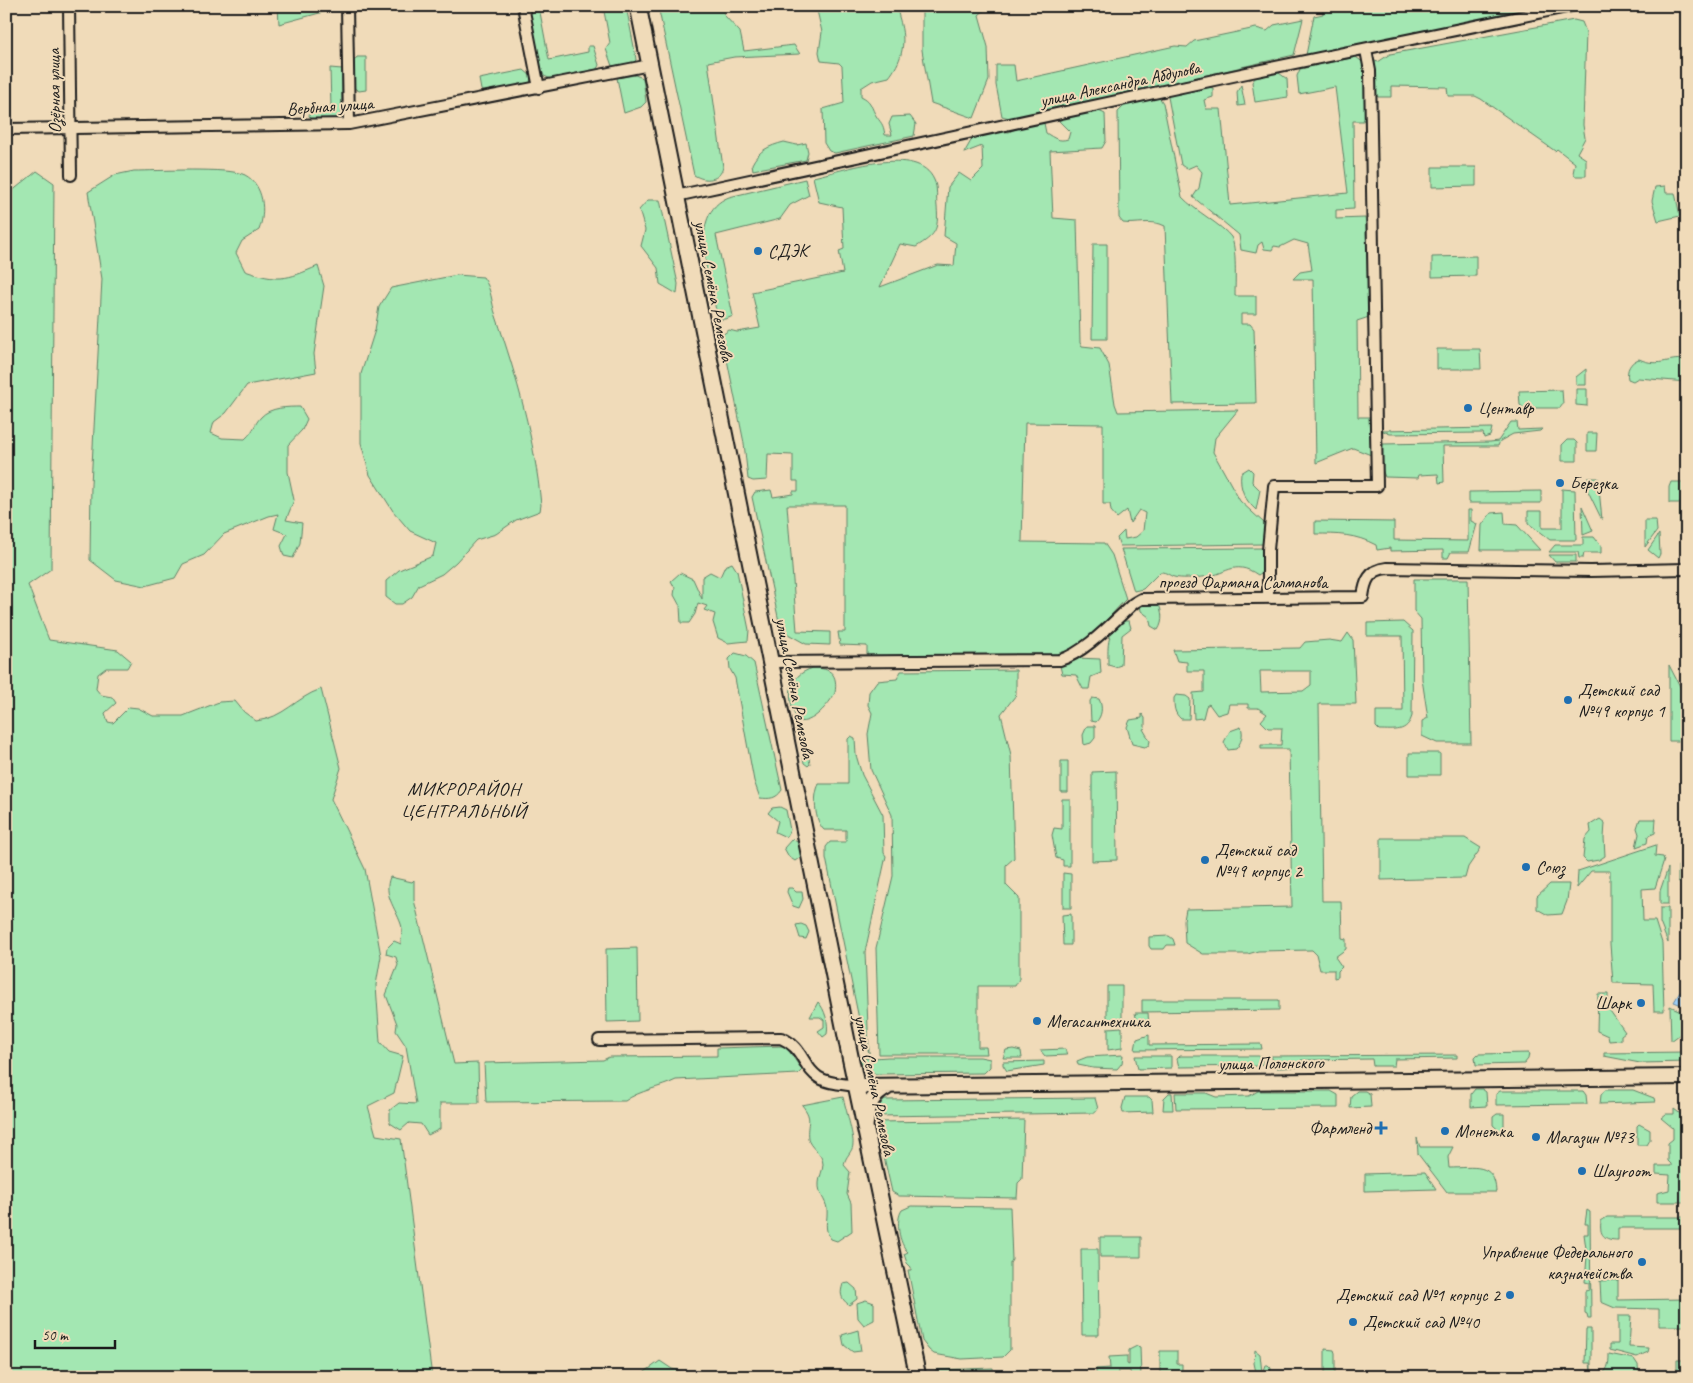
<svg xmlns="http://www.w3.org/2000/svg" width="1693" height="1383" font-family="Caveat,sans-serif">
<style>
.green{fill:#a3e7b2;stroke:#608267;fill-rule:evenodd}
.water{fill:#9bcef8;stroke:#6887a0}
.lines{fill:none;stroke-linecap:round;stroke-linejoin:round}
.minor-casing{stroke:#1c1c1c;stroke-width:14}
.secondary-casing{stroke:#1c1c1c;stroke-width:18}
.primary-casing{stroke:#1c1c1c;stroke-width:19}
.minor{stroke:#f0dbb9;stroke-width:10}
.secondary{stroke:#f0dbb9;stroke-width:14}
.primary{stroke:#f0dbb9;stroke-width:15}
.poi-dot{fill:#1f6fb2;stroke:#f0dbb9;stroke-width:2}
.labels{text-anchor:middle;stroke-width:4;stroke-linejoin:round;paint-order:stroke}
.street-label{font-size:18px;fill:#1c1c1c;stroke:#f0dbb9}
.poi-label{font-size:18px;fill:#1c1c1c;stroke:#f0dbb9;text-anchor:start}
.neighbourhood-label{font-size:19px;letter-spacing:1px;fill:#1c1c1c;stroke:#f0dbb9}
</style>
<rect width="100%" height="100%" fill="#f0dbb9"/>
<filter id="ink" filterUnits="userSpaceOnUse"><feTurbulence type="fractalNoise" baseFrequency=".02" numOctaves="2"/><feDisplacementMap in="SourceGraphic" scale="10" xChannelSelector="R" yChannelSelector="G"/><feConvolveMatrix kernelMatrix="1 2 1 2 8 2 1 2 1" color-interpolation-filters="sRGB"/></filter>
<g filter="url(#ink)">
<path class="green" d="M278 6H326L327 11 279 24Z
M603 6H626L635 52 636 60 633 63 612 66 606 49 610 43Z
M658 6H722L724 15 740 32 744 51 794 45 800 54 734 57 708 62 723 167C720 181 705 182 694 175Z
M816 6H898C897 14 900 18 901 25 906 45 901 62 889 77L872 81 861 88V96C871 101 870 104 875 114 881 124 883 122 885 135H892L889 124 892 117 910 116 916 124 914 136 835 153 829 151 824 143 823 109 844 103 842 66 839 63 821 61 819 52 822 32Z
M922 6H989L979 15 988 47 989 80 974 118 931 103 922 50Z
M1322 6H1543L1394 37 1327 54 1306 55 1314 16 1323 14Z
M539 7 549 60 588 52V46H593L599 65 597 69 551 79 542 75 529 9Z
M1303 19 1294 55 1068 107 1009 118 1002 116 996 85V65H1014L1016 81 1175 46 1187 47 1194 41 1256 28 1267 31 1274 25Z
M1574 20 1582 22 1586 32 1583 125 1585 138 1577 153 1586 159V176H1575L1573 173 1575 163 1557 149 1555 151 1481 99 1475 96H1448L1447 87 1391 86V97H1378L1376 94 1375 61 1378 62 1390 54Z
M357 57H366V90L359 91 354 88V61Z
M1356 57 1365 64V117L1363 121H1353L1354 209 1336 210V219L1365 218 1366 225 1369 317 1357 321 1358 417H1369L1371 455 1353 448 1316 463 1313 279H1293L1300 272 1312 270 1308 244 1294 240 1280 247 1274 246 1272 250 1264 249 1262 242 1258 245 1256 253 1241 250 1239 235 1193 197 1199 188 1202 172 1196 165 1187 169 1181 165 1168 97 1170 94 1209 87 1213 88V97L1204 100 1206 109H1221L1230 205 1348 193 1335 87 1299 94 1297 76 1300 69Z
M330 68 342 69V115L336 120H313L309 116 310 108H331Z
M524 70 531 76 530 84 486 93 481 90 479 79Z
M1279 73 1287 79 1288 97 1255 102 1252 82 1255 78Z
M635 75 643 78 646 102 641 107 624 113 617 78Z
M1241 85 1245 105 1238 106 1237 92Z
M1153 97H1159L1163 103 1182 197C1195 211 1222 225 1231 237 1237 247 1235 284 1235 296H1256V314H1241V324H1250L1254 329 1256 403 1172 404 1165 226C1152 219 1136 225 1123 223L1119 218 1118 112 1125 105Z
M1095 109 1105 114 1106 141 1102 148 1050 151 1053 218 1077 220 1080 343 1082 346 1100 348 1109 365 1115 404 1118 412 1238 410 1215 438 1213 452 1240 501 1264 523 1266 533 1263 544 1120 546 1117 538 1124 531 1125 539 1136 537 1143 531 1145 513 1139 510 1130 523 1127 510 1117 518 1111 511 1110 504H1103V424L1025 423 1022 542 1104 543 1112 555 1126 599C1104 622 1089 642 1059 656H867V646L840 645 838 632H845V505H787L797 631 830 632V645L806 644 788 634 780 626 752 497 755 492 771 490 773 497 793 494V491H798V481H793V455L768 454 767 480 753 481 748 479 744 443 722 335 729 330 737 332 760 328 752 292 843 273 839 251 844 249 842 207 819 202 813 177C842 171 918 143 934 180 938 188 936 199 937 207 939 231 935 235 916 247L900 244 880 287 938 265 954 266 956 243 944 236 948 187 959 173 971 181 983 169 982 146 964 153 972 139 991 130 1009 132 1025 124 1044 123 1046 133C1054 138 1059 142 1068 139L1070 132 1059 121 1064 117Z
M784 142 797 145 806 143 808 152 806 160 753 170 752 164C759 150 769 146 784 142Z
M1432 167H1476V186L1432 187Z
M37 171 54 183 51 569 28 585 49 640 118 650 131 661 127 668H106L98 674 96 689 101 695 112 697 116 703 105 713 108 722 113 723 129 707 138 708 153 716H183L219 702 235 701 244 712 256 721C284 718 295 698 321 689L341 768 331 799 365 869 381 956 376 985 380 1042 389 1052 403 1056 394 1093 368 1106 376 1135 401 1139 432 1377H6V187L11 192Z
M134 171C155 171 230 167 245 175 264 185 266 212 259 230L242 241 236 253 245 271C278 282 286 280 318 266L324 286 314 354 316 372 247 385 226 413 214 422 211 433 222 438 245 439C255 430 254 424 261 417 270 407 288 407 300 407L307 419 302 430 288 445V472L294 500 286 520 302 523 300 543 293 558 284 556 281 546 287 534 274 529 278 514 269 516 224 534 204 555 183 564 175 578 145 586 116 580 90 560 91 484 102 279 88 192 115 175Z
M805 179 809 195 790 205 780 219 716 235 733 316 726 319H718C711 284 685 214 729 197Z
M1665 186 1666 193H1675L1680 216 1658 221 1652 201 1655 187Z
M648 200H660L678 284 677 294 660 284 658 268 641 246 645 230 639 210Z
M1093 244H1107V339H1092Z
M1476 256V276L1432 277V257Z
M457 275 483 277C492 289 491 302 496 316 517 378 535 440 541 505L540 511 516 520 496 534 476 540 456 562 442 574 419 585 412 597 402 604H395L386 597V581L399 570 433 556 436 543 410 531 393 511 370 475 361 443V374L375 330 379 307 391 288Z
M1437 349H1480L1481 369H1437Z
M1639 359C1661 369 1671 355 1687 361V382L1638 378 1633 381 1628 379C1626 370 1630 362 1639 359Z
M1586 369V385H1576V377Z
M1576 389H1587V406L1576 405Z
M1562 390 1563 404 1560 408H1524L1520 405 1519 391Z
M1511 422H1517L1518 430 1542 429 1540 431 1513 434 1500 441 1498 446H1443L1444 482 1439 483 1438 474 1419 475 1418 478 1385 477 1381 467 1383 444 1490 442 1498 441Z
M1492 428 1490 436 1484 438 1483 433 1390 434 1381 430Z
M1587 433H1597L1596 451H1587Z
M1567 440H1574L1577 443V461H1562V445Z
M1249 468 1253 472 1252 482 1260 490 1256 510C1245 500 1239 489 1241 473Z
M1587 478H1598L1602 520 1587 489Z
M1671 482H1687V534H1680V503H1669V487Z
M1562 489 1575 490 1576 540H1550L1528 523V511H1542V528H1562Z
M1541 491V503H1469V492Z
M1582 506 1593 531 1583 535Z
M1468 510H1471V521L1477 524 1469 552H1451L1448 558H1443V550L1390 551V548L1377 550 1376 545C1355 534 1338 534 1315 534V521L1394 522V540L1468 541Z
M1504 512 1505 524 1517 525 1540 550H1481L1482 525 1491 513Z
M1645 520H1656L1657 531 1645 547Z
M1659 534 1660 554 1658 558 1648 550Z
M1583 537H1594L1601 546V553H1584L1583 558H1579L1578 552H1549L1555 545H1583Z
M1263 548 1264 571 1258 575C1233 558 1226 576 1202 577 1194 578 1181 579 1174 577 1168 575 1167 572 1160 572L1143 589 1134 591 1121 549Z
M1549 555H1576V562H1555Z
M732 563 737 571 749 630 748 641 728 643 718 638 713 622 715 614 704 610 707 606 698 603 695 614 689 623H681L680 606 674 595 675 588 671 581 680 573 693 579 702 599V577L710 572 720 577 725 566Z
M1414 579H1468L1471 743H1437L1422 736V721L1428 718 1422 679 1421 619 1414 611Z
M1148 602H1158C1162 611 1164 621 1158 630L1151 626 1149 617 1141 611 1140 605Z
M1120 621H1129L1131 628 1122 635 1121 665 1115 667 1108 665C1108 647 1106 635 1120 621Z
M1403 622 1413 631 1412 716C1407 733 1395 730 1379 730L1376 727V711H1403L1402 636H1367V623Z
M1348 633 1353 640 1356 704H1319L1322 901H1341L1342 938 1346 939V949L1335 957 1342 967 1338 971V977L1334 978V970H1320L1316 954 1312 950 1258 951 1248 954H1203L1185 943 1184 920 1186 909 1292 907 1289 749H1261V745H1281L1282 728H1268L1261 721 1267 714 1258 708H1248V704H1229L1227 712 1217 715 1209 704 1206 706 1203 718 1194 719 1193 693 1204 692V671H1187V662L1177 661 1173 650 1300 648 1305 642 1329 640 1342 642ZM1311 671V685L1303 691 1261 692 1260 671Z
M735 653 746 656 754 663 782 790C776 799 770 799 760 798L754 781 735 678 730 669 729 659Z
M1077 658 1100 659 1101 673 1091 677 1089 689H1083L1076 675 1062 674 1060 666 1063 662Z
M1669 665 1687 700V741H1669Z
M813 668C831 668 838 674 835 693 829 704 812 725 798 721 786 699 786 676 813 668Z
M1016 670V695L1001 714 1011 755 1014 858 1006 865V885L1019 898V979L1015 986H978V1047H986L987 1054H879L876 948 893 876 892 815 871 770 868 734 872 713 868 705 869 692 877 681 897 679 901 671Z
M1176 695 1186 696 1190 699 1189 719H1181C1174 713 1174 707 1174 698Z
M1092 698 1099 699C1103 707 1102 716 1096 722L1091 721 1090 701Z
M1142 714 1145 718V728L1143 729 1150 741 1149 745 1145 747 1132 744 1127 727 1130 720 1142 718Z
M1087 726H1095V738L1091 743 1084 745 1083 735Z
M1241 727C1244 735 1241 743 1236 749L1228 750 1224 742 1230 731Z
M851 736 855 738 856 755 862 775 883 815 884 853 886 856 865 952 869 1053 859 1019 826 858V847L830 842H846V830H824C814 820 813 796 819 784H848V739Z
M804 748 808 752 810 764 808 766 804 763 802 752Z
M1409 753H1440V775H1409Z
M1061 761H1068V792H1061Z
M1116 771 1117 860 1092 861V772Z
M1062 799H1070V866H1063V860L1056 858 1052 835 1054 828 1062 829Z
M780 807 786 810 790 830 786 837 775 832 778 821 768 813 772 808Z
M1600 819 1605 823 1604 838 1605 856 1599 860 1587 862 1583 858 1585 839 1591 832 1590 825Z
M1640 819H1656L1655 833 1648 836 1647 843 1636 847 1639 834 1637 828Z
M1381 838H1465L1481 848 1468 867 1465 878 1381 880Z
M792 839 799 843 802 856 795 861 789 857 784 848Z
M1656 845 1655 856 1663 857 1664 860 1655 888 1642 889 1643 921H1655L1662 943 1664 1011H1654L1653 984 1613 983 1610 944V871H1591L1577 888 1578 871Z
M1687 860V866L1682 867V882H1687L1684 885 1678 881V866Z
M1668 868V904H1660V891Z
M1063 873 1071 874V908H1063Z
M390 877 412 882 414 880V900L454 1064 478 1063 479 1103H440V1129L428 1135 421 1124 409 1123 401 1130 390 1123V1110L399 1103 416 1104 406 1046 396 1031 397 1024 386 995 398 965 396 957 386 954 387 948 394 941 401 944C401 938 403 929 401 924 395 907 383 895 390 877Z
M1550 884H1569L1567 901 1562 914 1548 915 1537 909V896Z
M788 888H792L796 892H802L803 899 799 908 793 906 787 892Z
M1660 908H1668V943L1660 923Z
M1071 914V945H1063L1062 915Z
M801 924 806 926 809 932 806 939 800 938 796 925Z
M1169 936 1173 939 1175 945H1167L1164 949H1151L1149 946V937Z
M637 948 638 1021 607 1022 606 949Z
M1107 986H1122V1021H1107Z
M1598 994H1608V1008L1625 1032 1621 1035V1040L1609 1041 1608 1036 1597 1031Z
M1142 1000H1279V1010L1142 1012Z
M818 1002C825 1009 829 1024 827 1034L823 1037 818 1031 824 1027V1020L820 1017H810Z
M1670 1006 1687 1014V1029L1671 1041Z
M1135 1013H1148L1149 1026 1138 1025Z
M1122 1027V1048L1108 1050V1028Z
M1149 1035V1045L1261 1044 1262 1049 1135 1050 1137 1039Z
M782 1046 787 1048 802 1070 798 1074 676 1080C660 1088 640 1090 625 1101L486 1102 484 1063 603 1060 609 1057 717 1056V1048Z
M1013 1049 1021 1051 1022 1058H1003L1006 1050Z
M1065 1049 1067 1055 1045 1056 1040 1050Z
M1687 1052V1062L1640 1063 1604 1056V1053Z
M1529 1053 1528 1059 1524 1064 1476 1065 1475 1057 1478 1054Z
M1123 1055 1122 1063 1117 1069 1093 1068 1078 1065 1077 1061 1087 1057Z
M1457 1055V1058L1395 1059 1394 1066H1373L1372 1059 1301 1060V1067L1277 1068 1271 1056Z
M1135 1056H1171V1068L1138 1069Z
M1180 1056H1262V1064L1260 1066 1179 1067 1177 1059Z
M888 1057H980L990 1059V1067L984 1073 876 1074 863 1067 859 1059Z
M1044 1061V1065L1007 1071 1003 1065V1062Z
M1475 1089H1482L1486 1092 1487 1106 1471 1107V1094Z
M1605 1090H1633L1654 1098 1655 1102 1600 1104 1601 1095Z
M1258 1091H1331L1338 1095V1108L1176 1109 1175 1093H1206L1216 1097 1249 1096Z
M1357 1091H1365L1370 1094 1371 1107 1350 1108 1351 1096Z
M1500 1091H1583L1586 1095 1587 1104 1496 1105V1094Z
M1169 1093H1172L1173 1110H1163L1164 1098Z
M843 1097C845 1106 854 1137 853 1144 853 1152 845 1156 844 1165L850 1172 847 1194 851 1203 852 1231 837 1241 831 1239C823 1229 828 1220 827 1209 826 1200 818 1194 819 1183 819 1177 823 1171 823 1164 823 1153 809 1148 808 1138 806 1122 814 1120 802 1105Z
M1125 1097H1149L1152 1100 1153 1112 1123 1113 1122 1108Z
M1095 1098 1098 1109 1095 1113 876 1116 878 1107 885 1100Z
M1674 1109 1687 1119V1202H1657V1193L1669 1190 1670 1175 1656 1174V1166H1671V1164L1668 1161V1143L1673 1139V1128L1661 1118 1666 1114H1674Z
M1497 1114H1504V1135L1493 1125V1117Z
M1024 1120 1022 1179 1018 1183 1017 1198 899 1196 892 1192 876 1122Z
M1639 1124 1650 1130V1140L1647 1145H1637V1126Z
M1417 1138 1420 1147H1453L1448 1157 1449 1168C1473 1168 1495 1161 1496 1192H1447L1418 1154Z
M1425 1172 1436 1189 1365 1191V1174Z
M911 1206 1010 1207 1012 1260 1010 1263V1350L1003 1357 962 1359 934 1354 929 1350 922 1341 908 1270H911V1267L907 1263 904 1254 908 1252C899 1244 895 1220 902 1210Z
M1587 1210 1590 1212 1591 1318H1588L1587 1314 1585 1313V1291L1589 1290V1283L1585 1282 1587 1256 1584 1234H1588V1224H1585Z
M1607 1217H1687V1228H1618V1240C1604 1240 1599 1235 1601 1221Z
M1100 1237H1141V1257H1100Z
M1081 1249H1098L1099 1335H1082Z
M1618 1280V1300L1687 1299V1353L1686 1326H1659V1309L1615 1308 1601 1302 1600 1281Z
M849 1283 856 1289 857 1299 849 1305C840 1298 840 1293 843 1284Z
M866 1300 874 1303V1320L864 1325 858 1318 857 1303Z
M1618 1316H1631L1629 1347 1649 1348 1648 1352 1637 1357 1610 1350V1344H1618Z
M1586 1329H1591V1372L1590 1363H1585Z
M858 1330 861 1351 853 1352 844 1345 842 1335Z
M1137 1346 1140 1347 1141 1377H1131L1130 1371H1118V1377H1096V1369L1110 1368 1109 1357 1127 1356V1364L1129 1365V1350Z
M1325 1349 1334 1350 1335 1353V1377H1325Z
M1255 1350 1260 1354 1262 1373 1265 1365H1268L1271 1368 1270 1377H1257L1254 1363Z
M1160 1351H1177V1364H1182V1377H1160Z
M1609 1354 1634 1359 1638 1365 1639 1377H1599C1608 1370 1609 1366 1609 1354Z
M1677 1360H1687V1377H1677Z
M660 1361 672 1369 690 1373 693 1377H530L642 1374Z
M993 1368V1377H931L936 1370Z"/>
<path class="water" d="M1687 991V1007L1674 1002 1680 992Z"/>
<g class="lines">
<g class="minor-casing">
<path id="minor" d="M69 6 71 175
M347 6 349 124
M523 6 539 88
M6 129 349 124 650 65
M676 196 1242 74 1572 6
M1268 597V550L1274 486H1377L1370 71 1366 50
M771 662 1060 660C1085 653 1114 621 1134 603L1141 599 1363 597C1365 581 1369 570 1387 568L1591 571 1687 569
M599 1040 781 1038C803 1047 802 1066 818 1077 828 1084 844 1084 856 1086"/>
</g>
<g class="secondary-casing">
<path id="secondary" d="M856 1086 1687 1077
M866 1123C867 1104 872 1096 888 1087"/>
</g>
<g class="primary-casing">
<path id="primary" d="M638 6 850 1056 918 1377"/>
</g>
<use href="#minor" class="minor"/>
<use href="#secondary" class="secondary"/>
<use href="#primary" class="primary"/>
</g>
</g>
<g class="poi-dot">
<circle cx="758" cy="251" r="5"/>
<circle cx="1468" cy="408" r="5"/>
<circle cx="1560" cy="483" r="5"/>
<circle cx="1568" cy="700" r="5"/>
<circle cx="1205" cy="860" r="5"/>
<circle cx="1526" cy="867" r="5"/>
<circle cx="1641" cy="1003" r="5"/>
<circle cx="1037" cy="1021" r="5"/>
<path d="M1378.5 1120.5h5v5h5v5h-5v5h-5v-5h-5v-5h5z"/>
<circle cx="1445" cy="1131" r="5"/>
<circle cx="1536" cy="1137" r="5"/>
<circle cx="1582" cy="1171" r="5"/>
<circle cx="1642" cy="1262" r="5"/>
<circle cx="1510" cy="1295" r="5"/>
<circle cx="1353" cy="1322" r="5"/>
</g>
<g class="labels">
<g class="street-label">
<text transform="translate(1120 84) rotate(-12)" y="6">улица Александра Абдулова</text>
<text transform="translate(54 91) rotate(-91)" y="6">Озёрная улица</text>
<text transform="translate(330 106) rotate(-4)" y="6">Вербная улица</text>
<text transform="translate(714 291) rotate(79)" y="6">улица Семёна Ремезова</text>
<text x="1243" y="588">проезд Фармана Салманова</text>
<text transform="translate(795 688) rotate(79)" y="6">улица Семёна Ремезова</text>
<text transform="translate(1271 1063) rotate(-1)" y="6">улица Полонского</text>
<text transform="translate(875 1085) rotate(78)" y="6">улица Семёна Ремезова</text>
</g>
<g class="poi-label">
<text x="768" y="257">СДЭК</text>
<text x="1478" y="414">Центавр</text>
<text x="1570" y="489">Березка</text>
<text x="1578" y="696">Детский сад<tspan x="1578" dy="21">№49 корпус 1</tspan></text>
<text x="1215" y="856">Детский сад<tspan x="1215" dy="21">№49 корпус 2</tspan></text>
<text x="1536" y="873">Союз</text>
<text x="1631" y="1009" text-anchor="end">Шарк</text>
<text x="1047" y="1027">Мегасантехника</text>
<text x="1371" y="1134" text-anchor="end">Фармленд</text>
<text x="1455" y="1137">Монетка</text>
<text x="1546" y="1143">Магазин №73</text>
<text x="1592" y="1177">Шауroom</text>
<text x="1632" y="1258" text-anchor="end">Управление Федерального<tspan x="1632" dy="21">казначейства</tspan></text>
<text x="1500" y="1301" text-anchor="end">Детский сад №1 корпус 2</text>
<text x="1363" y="1328">Детский сад №40</text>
</g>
<g class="neighbourhood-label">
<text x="464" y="795">МИКРОРАЙОН<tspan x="464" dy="22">ЦЕНТРАЛЬНЫЙ</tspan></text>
</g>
</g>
<rect width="1693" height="1383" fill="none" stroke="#f0dbb9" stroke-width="25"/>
<rect x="12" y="12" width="1668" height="1358" fill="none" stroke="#1c1c1c" stroke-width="2" filter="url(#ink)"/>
<path d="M35 1340v8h80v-8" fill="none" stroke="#1c1c1c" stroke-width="2.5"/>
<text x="42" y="1340" font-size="15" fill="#1c1c1c" stroke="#f0dbb9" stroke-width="4" paint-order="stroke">50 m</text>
</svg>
